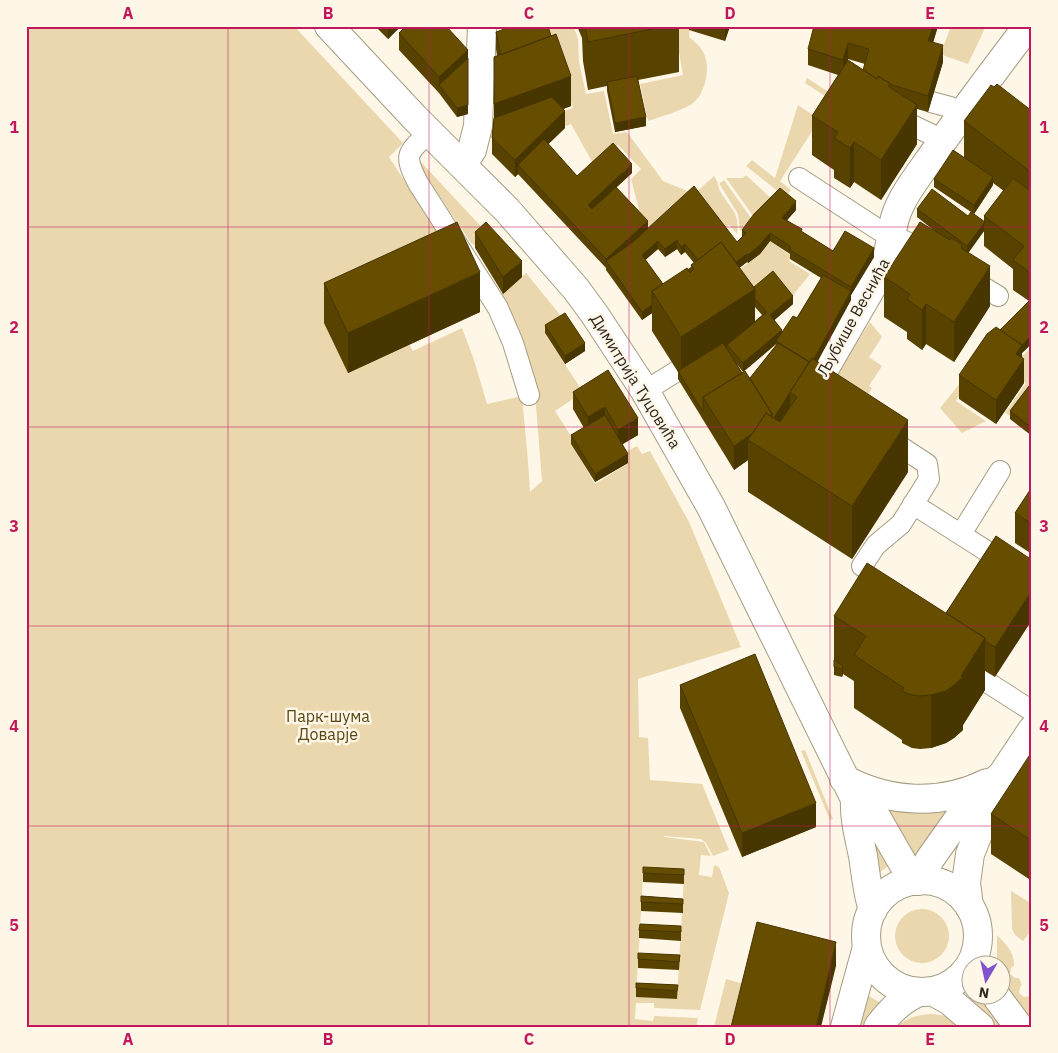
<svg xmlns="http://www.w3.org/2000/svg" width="1058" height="1053" font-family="'IBM Plex Sans',sans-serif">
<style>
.green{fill:#ead7ad;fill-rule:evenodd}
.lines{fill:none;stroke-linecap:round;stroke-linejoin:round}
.lane-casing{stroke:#a69c83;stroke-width:22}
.street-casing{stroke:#a69c83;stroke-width:30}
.secondary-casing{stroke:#a69c83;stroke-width:30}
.lane{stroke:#fff;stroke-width:20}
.street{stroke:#fff;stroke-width:28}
.secondary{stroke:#fff;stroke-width:28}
.wall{fill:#584200;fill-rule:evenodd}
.shaded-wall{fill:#473600}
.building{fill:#664d00;stroke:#473600}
.grid{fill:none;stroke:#c2185b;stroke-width:1;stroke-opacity:0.55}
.labels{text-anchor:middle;stroke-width:5;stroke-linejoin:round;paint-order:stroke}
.street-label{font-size:16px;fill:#2b271d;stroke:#fef7e8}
.park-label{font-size:16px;fill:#5a4614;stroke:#fef7e8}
.neatline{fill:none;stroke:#c2185b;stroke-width:2}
.grid-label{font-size:16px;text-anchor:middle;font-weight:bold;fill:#c2185b}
</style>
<rect width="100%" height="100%" fill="#fef7e8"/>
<path class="green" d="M26 26H294L403 143 389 157 457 262 348 373 409 344 413 351 462 328 474 360 487 404 522 396 528 461 530 492 542 481 535 394 501 296 526 273 565 321 545 334 583 392 555 411 574 441 571 444 595 484 629 463 624 453 637 446 642 454 650 451 689 522 741 647 638 679 639 737 648 738 650 780 702 784 729 850 713 856 706 843 701 839 664 836V837L704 842 711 856 701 855 699 875 712 877 714 865 719 867 729 893 700 1010 654 1008V1003H636L635 1019 653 1021 654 1016 698 1018 696 1027H26ZM643 876 684 878 677 999 636 996Z
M544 26H573L578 38 579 62 586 94 604 91 613 134 627 132 663 181 690 192 651 228 641 217 631 179 641 169 618 145 595 167 571 124 566 126 555 114 573 108Z
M672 26H690L689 37C695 42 701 46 704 54 711 68 705 95 692 104 679 112 662 116 648 121L640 84 683 75 677 41Z
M951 26H986L968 64 945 56 941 53Z
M807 78 835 96 780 181 791 190 785 197 746 166 752 160 775 178 798 105 816 117 825 96 805 83Z
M419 160 489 235 477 246 471 243 426 176 420 165Z
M746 175 774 201 756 220 726 178H743Z
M714 176C718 181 718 186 720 191 730 209 740 211 737 234L729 225 723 229 695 193Z
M724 180 751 218 740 231 738 214 720 185V183Z
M770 241 791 256 789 261 810 274 791 298 748 297 731 276 760 254Z
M870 322 882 337 869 357 882 366 869 386 872 388 867 396 832 380Z
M1032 347V387L1011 416 1005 413 1026 383 1018 377 1024 368 1016 362Z
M984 354 986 356 956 401 986 421 962 433 940 408Z
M805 750 833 819 830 820 801 751Z
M886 808H952L915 858Z
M864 816 890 865 877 874Z
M1011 891 1032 904V929L1023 941 1015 935 1012 929Z
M895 936a27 27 0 1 1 54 0a27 27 0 1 1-54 0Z
M997 935C1006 944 1015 953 1014 966L1011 968 1010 974 1015 978H1019L1022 985 1020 987 1019 993 1024 997 1030 996 1032 1013 1027 1019 1005 989 1001 979 1000 966H997Z
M726 979 744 984 733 1027H714Z
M867 995 881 1003 864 1027H855Z
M973 996H984L1005 1027H995L970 1002Z
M933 1014 947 1016 966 1027H895C908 1018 918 1014 933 1014Z"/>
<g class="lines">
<g class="lane-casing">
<path id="lane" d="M931 102 950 107 961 114
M893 116 943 140
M430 132C407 153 403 154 418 183L498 308 513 343 529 395
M799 178 879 230 932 253
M968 278 998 296
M645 391 677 371
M913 504 1032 580
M961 534 1000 471
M862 566 876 545 901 524 929 479 927 464 886 437
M962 666 1032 711"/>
</g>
<g class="street-casing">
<path id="street" d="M463 164 472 150 478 126 482 26
M807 399 884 266 887 259C890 246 891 231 895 218 901 197 920 173 932 156 963 112 995 69 1028 26"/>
</g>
<g class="secondary-casing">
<path id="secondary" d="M329 26 415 118 507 210 576 289 595 315 645 391 711 507 855 799C854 820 859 836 863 856 866 875 867 892 873 910
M844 779C889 803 941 806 987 783
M855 799 869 807 874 813 913 881
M866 936a56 56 0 1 1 112 0a56 56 0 1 1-112 0Z
M918 881 930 859 971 801 1002 775 1032 730
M969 906 966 883 970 854 978 834 997 802 1002 775
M932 991 950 1001 980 1027
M996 996 1019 1027
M845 1027 867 947
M878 1027C890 1011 901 1000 919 992"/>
</g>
<use href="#lane" class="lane"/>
<use href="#street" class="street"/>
<use href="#secondary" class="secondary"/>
</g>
<path class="wall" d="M375 26H401L388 39Z
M577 26H679V72L638 80 646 126 615 132 607 91V86L588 90 583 61 582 38Z
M689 26H730L725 41 689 30Z
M938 26 933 43 943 62 928 112 917 109V144L881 200 854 182 850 188 834 178V170L812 155V116L838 75 808 65V49ZM848 59 865 64 863 70 848 60Z
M496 32 571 106 563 109 565 128 548 144 577 176 632 173 613 190 648 228 737 242 742 237V230L796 210 787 220 802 232 833 251 874 257 851 295V300L817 361 908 472 852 559 748 492V460L734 470 678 379V372L652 331V313L642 320 606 270V267V268L518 174 515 177 492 154V138L494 119V57L497 56 496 49ZM770 241 790 254V259L821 278 797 318 782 332 774 320 793 304 754 287 739 268 747 262 748 263 760 254ZM658 249 665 257 677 249 681 255 685 252 694 263 691 265V267L688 269 663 284 645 260ZM755 307 762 315 755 321ZM776 344V345L750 378 742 373 736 363 743 372Z
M399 33 468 50V114L457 117 439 93 399 50Z
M1032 111V343L1022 353 1024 383 996 424 959 399V375L1000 330 1029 301 1013 290V269L984 246V231L968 252 990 306 954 362 926 344 922 350 907 339V332L884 317V277L936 232 917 217V209L968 216 984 222V216L1004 191 993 183V185L974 214 934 187V179L964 157V121Z
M475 232 522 277 503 294 475 248Z
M324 283 480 312 348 373 324 323Z
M545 325 585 351 565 364 545 333Z
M608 370 638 435 622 444 628 463 595 482 571 444V435L584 428 573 409V392Z
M1032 382V436L1010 419V411Z
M1032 487V554L1015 543V513Z
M996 536 995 677 985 671V690L963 725V730L954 738 946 743 931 748 920 749 912 748 902 743V740L854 708V681L843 674 842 677 834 675V616L946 613Z
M680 685 816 827 742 857 680 708Z
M1032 758V881L991 854V814Z
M684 869V884L643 882V873Z
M641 896 683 899V913L641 911Z
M681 926V941L639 938V930Z
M680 955 679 970 638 968V959Z
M636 983 678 985 677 999 636 997Z"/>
<path class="shaded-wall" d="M388 26H401L388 39Z
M725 26H730L725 41Z
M933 26H938L928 58V41Z
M848 43V59L843 76V60Z
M943 45V62L928 112V96Z
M468 50V66L439 85V77Z
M571 76V106L494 134V104Z
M468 105V114L457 117V108Z
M917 105V144L881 200V160Z
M565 111V128L522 170 518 165V174L515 177V160Z
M646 117V126L615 132V123Z
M854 142V182L850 188V148Z
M632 164V173L588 214V205Z
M1032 171V211L1031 212V172Z
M993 177V185L974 214V205Z
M796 201V210L782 226V218Z
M648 221V230L609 265 606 261V268V259Z
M984 223V231L967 255V246Z
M770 233V241L760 254 748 263V255Z
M677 240V249L665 257V249Z
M658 241V249L642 263V255Z
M685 244V252L681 255V247Z
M874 248V257L851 295V300L812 372V363L851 292V287Z
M747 254V262L694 303V294Z
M522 261V277L503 294V277Z
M990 266V306L954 362V322Z
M480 272V312L348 373V333Z
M755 289V329L727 345V348L681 377V337Z
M793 296V304L770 324V315Z
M926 304V344L922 350V310Z
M652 305V313L642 320V312Z
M782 330V339L776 341V344L743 372V363Z
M1032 335V343L1022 353V362L1024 359V383L996 424V400L1014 352Z
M585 343V351L565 364V356Z
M790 393V410L767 447 748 440V460L734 470V446L772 414Z
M605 407V424L588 434V417Z
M638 418V435L618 447V430Z
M908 420V472L852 559V506Z
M628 454V463L595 482V474Z
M1032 590V620L995 677V647Z
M985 638V690L963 725V730L954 738 946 743 931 748V695L961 676Z
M843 666V674L842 677V669Z
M816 803V827L742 857V833Z
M836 942V966L821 1027H816Z"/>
<path class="building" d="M406 26H446L468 50 439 77 399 33Z
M513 26H548L551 36 501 55 496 32Z
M585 26H667L588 42Z
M814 26H933L928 41 943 45 928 96 889 84 890 83 884 80 878 76 877 79 863 70 869 49 848 43 843 60 808 49Z
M556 34 571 76 494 104V57Z
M468 58V105L457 108 439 85Z
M848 60 877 79 878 76 884 80 890 83 888 86 917 105 881 160 854 142 850 148 834 138 838 132 812 116Z
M637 76 646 117 615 123 607 82Z
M997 84 1032 111 1031 172 964 121 991 85 994 87Z
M552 97 565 111 515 160 492 138 494 118Z
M544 139 577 176 613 143 632 164 588 205 592 209 616 187 648 221 606 259 518 165Z
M953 150 993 177 974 205 934 179Z
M1013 178 1032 192V274L1013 260 1024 246 984 216Z
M694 186 737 242 746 233 742 230 754 214 780 188 796 201 782 218 802 229 801 231 833 251 845 231 874 248 851 287 790 250 791 247 770 233 760 245 748 255 747 254 736 262 721 242 698 260 685 244 681 247 677 240 665 249 658 241 642 255 663 284 652 291V305L642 312 606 261 633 242Z
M932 189 968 216 971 212 985 222 967 246 917 209Z
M457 222 480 272 348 333 324 283Z
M486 222 522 261 503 277 475 232Z
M920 222 950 240 951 238 957 241 962 245 961 248 990 266 954 322 926 304 922 310 907 299 910 294 884 277Z
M721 242 755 289 681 337 652 291 687 268 690 273 694 269 691 265Z
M773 271 793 296 770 315 782 330 743 363 727 345 767 312 755 299V289L754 287Z
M823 275 851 291 814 359 812 358 810 362 776 341 793 316 797 318Z
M1032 298V335L1022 345 1000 330Z
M565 313 585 343 565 356 545 325Z
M996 327 1022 345 1016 354 1024 359 996 400 959 375 987 334Z
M723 343 742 373 703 397V412L678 371Z
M778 343 809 362 774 418 772 417V414L750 378Z
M812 358 908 420 852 506 748 440 766 413 780 422 797 397 790 392Z
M608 370 638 418 618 430 605 407 588 417 573 392Z
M745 371 772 414 771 416 766 413 753 433 734 446 703 397Z
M1032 382V428L1010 411Z
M605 415 628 454 595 474 571 435Z
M1032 487V524L1015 513Z
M996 536 1032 560V590L995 647 985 641V638L946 613Z
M867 563 985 638 961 676 963 677 954 685 946 691 931 695 920 696 912 695 902 691 904 688 854 655 866 636 834 616Z
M755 654 816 803 742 833 680 685Z
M834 660 843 666 842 669 834 667Z
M1029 756 1032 758V841L991 814Z
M643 867 684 869V875L643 873Z
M641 896 683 899V904L641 902Z
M757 922 836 942 816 1027H731Z
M640 924 681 926V932L639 930Z
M638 953 680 955 679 962 638 959Z
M636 983 678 985 677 991 636 988Z"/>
<path class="grid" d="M228 26V1027M429 26V1027M629 26V1027M830 26V1027M26 227H1032M26 427H1032M26 626H1032M26 826H1032"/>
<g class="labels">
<g class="street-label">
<text transform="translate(853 317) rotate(-61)" y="6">Љубише Веснића</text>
<text transform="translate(636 381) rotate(58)" y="6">Димитрија Туцовића</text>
</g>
<g class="park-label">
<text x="328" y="722">Парк-шума<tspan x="328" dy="18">Доварје</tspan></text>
</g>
</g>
<rect width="1058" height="1053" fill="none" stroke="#fef7e8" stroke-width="55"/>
<g transform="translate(986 980) rotate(189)"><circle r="24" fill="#fef7e8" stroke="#aaa497"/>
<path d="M0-4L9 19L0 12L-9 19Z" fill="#8053cd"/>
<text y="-8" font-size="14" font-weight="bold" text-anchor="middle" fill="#2b271d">N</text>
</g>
<rect x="28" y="28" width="1002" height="998" class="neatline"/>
<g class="grid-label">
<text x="128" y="19">A</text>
<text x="328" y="19">B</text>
<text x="529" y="19">C</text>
<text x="730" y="19">D</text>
<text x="930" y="19">E</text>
<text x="14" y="133">1</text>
<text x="1044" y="133">1</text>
<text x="14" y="333">2</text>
<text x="1044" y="333">2</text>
<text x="14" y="532">3</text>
<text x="1044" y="532">3</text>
<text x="14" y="732">4</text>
<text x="1044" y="732">4</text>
<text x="14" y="931">5</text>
<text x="1044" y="931">5</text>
<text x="128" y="1045">A</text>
<text x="328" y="1045">B</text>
<text x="529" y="1045">C</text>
<text x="730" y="1045">D</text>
<text x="930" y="1045">E</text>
</g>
</svg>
